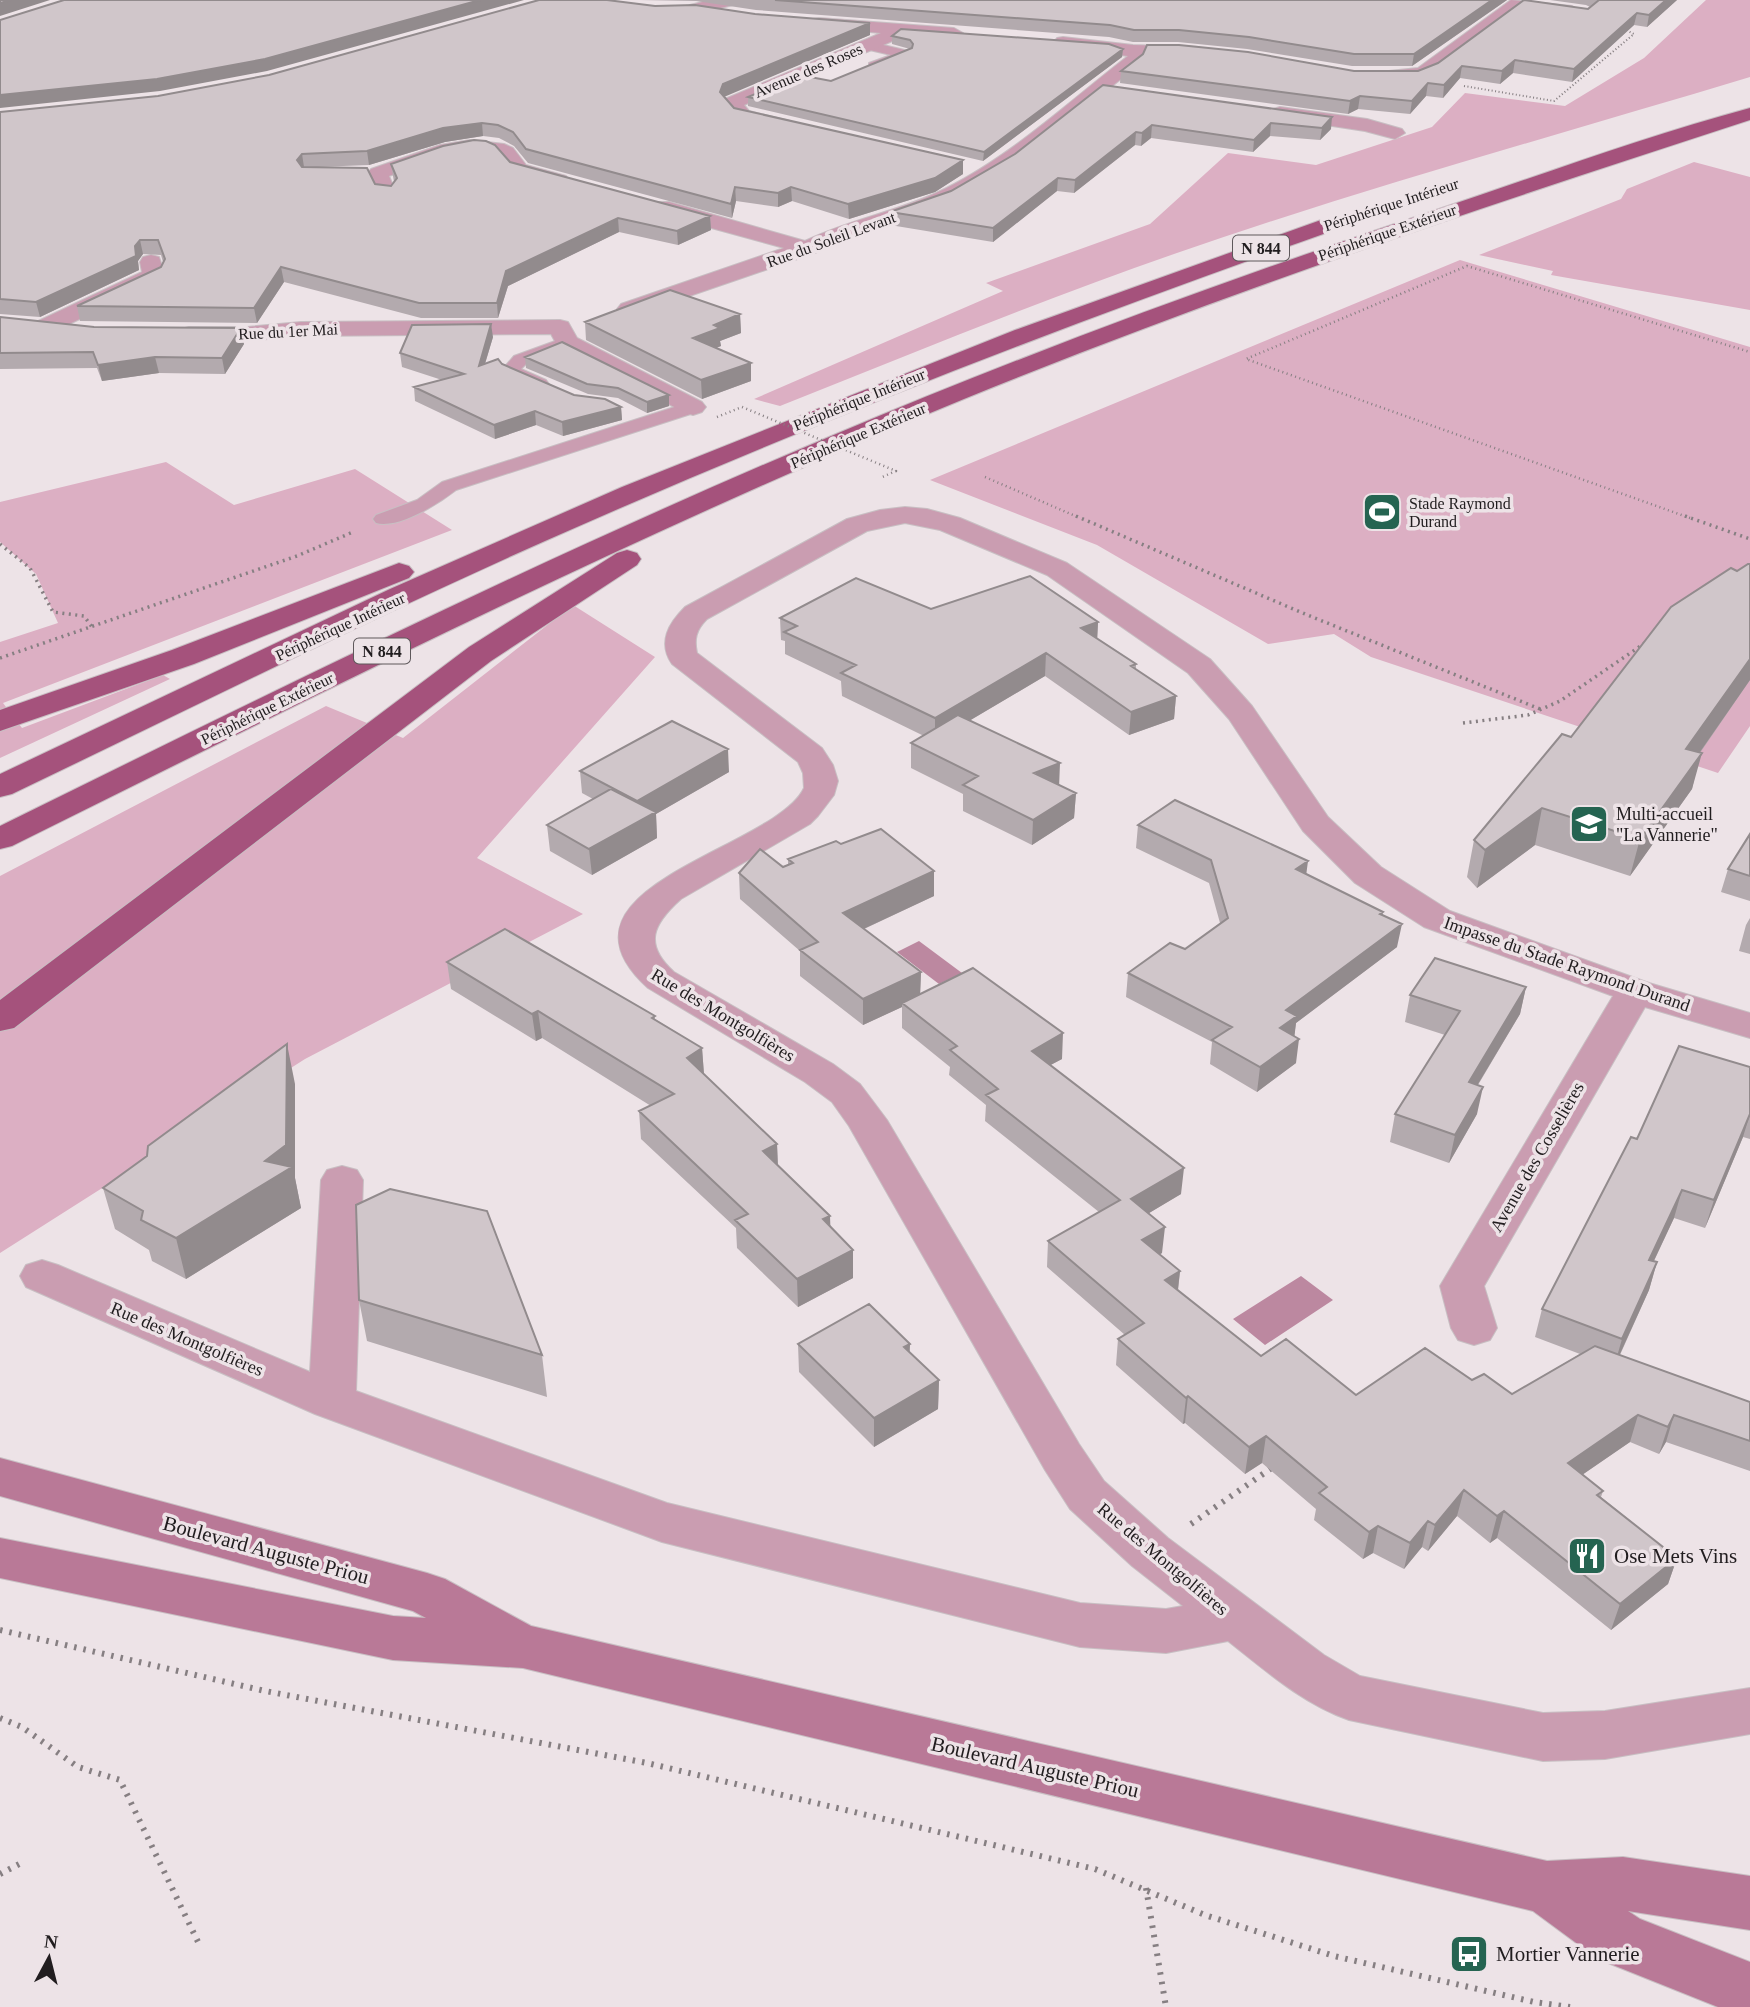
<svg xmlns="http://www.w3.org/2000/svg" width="1750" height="2007" font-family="'Times New Roman',serif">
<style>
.green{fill:#dcafc3}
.water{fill:#bc88a0}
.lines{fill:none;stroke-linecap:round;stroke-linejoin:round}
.service-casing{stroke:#c8bfc3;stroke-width:2}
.minor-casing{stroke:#c8bfc3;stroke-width:2}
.secondary-casing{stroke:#c8bfc3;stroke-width:2}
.trunk-casing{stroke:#c8bfc3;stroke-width:2}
.path-far3{stroke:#867f82;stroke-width:2;stroke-dasharray:1 2.5;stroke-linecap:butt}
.path-far2{stroke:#867f82;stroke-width:2.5;stroke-dasharray:1 3.5;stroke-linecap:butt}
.path-far1{stroke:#867f82;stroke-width:3.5;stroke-dasharray:2 4.5;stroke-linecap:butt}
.path{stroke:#867f82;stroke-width:6;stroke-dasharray:2.5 7;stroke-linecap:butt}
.service{fill:#ca9db1;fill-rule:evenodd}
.minor{fill:#ca9db1;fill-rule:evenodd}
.secondary{fill:#b97997;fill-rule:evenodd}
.trunk{fill:#a5527c;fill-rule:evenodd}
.path-bridge{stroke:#867f82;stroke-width:2.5;stroke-dasharray:1 3.5;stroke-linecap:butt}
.wall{fill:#b3aaae}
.shaded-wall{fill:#928b8d}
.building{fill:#d0c6ca;stroke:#928b8d;stroke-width:2}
.labels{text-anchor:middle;stroke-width:7;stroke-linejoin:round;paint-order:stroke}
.far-street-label{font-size:16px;fill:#211d1f;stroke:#ede3e7}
.shield{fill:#ede3e7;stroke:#5e585b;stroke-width:2}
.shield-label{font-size:16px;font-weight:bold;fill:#211d1f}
.far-poi-label{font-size:16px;fill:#211d1f;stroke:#ede3e7;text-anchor:start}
.poi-label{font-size:18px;fill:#211d1f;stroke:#ede3e7;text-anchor:start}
.street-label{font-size:18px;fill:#211d1f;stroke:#ede3e7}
.near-street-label{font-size:21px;fill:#211d1f;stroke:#ede3e7}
.near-poi-label{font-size:21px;fill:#211d1f;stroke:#ede3e7;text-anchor:start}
</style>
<rect width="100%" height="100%" fill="#ede3e7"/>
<path class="green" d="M1706 0H1750V77C1558 135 1364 188 1174 254 1041 300 911 354 780 406L754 399 1003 291 986 283 1150 224 1228 153 1316 165 1432 127 1465 93 1565 106 1644 58Z
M1694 162 1750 177V310L1551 275 1553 271 1479 255 1621 199 1627 189Z
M1460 260 1750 347V726L1718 773 1371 657 1334 634 1268 644 1097 545 930 480Z
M166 462 234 505 355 469 452 530 3 703 22 728 163 675 170 679 0 758V642L58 623 36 574 0 542V502Z
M573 605 655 657 477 858 583 914 305 1059 0 1253V876L326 706 403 738Z"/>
<path class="water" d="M919 941 962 973 939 984 897 952Z
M1301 1276 1333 1300 1265 1345 1233 1319Z"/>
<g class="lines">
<g class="service-casing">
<path id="service" d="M866 41 909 51 911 54 879 69H869V63L891 55 861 48V42Z
M558 340 567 345 564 349 526 364 521 369 546 380 549 384 546 388H534L504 375 501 371 514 356Z
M693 401 700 403 702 407 700 411 456 490C438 504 399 529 376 523L373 519 376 515 417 500 442 482Z"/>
</g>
<g class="minor-casing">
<path id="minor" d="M711 0H739L737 4 696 14 688 9 690 5Z
M1511 0 1572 6 1580 11 1572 16 1521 9 1429 77 1389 83 1380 77 1389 71 1418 68Z
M819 18 954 28 963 33 954 38 900 34 897 39 744 105 749 111 790 121 793 125 790 129 783 131 735 119 723 103 725 99 881 33 813 27 810 23 813 19Z
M1063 37 1133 45 1198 47 1207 52 1198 57 1145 56 1140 64 1013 164 950 202 850 236 815 253 637 314H621L617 309 621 304 784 248 653 212 650 207 653 202H669L805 241C848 220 895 212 936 193 1006 161 1067 103 1128 56L1057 46 1054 42 1057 38Z
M1280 107 1367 119 1402 129 1405 133 1395 139 1365 131 1273 117 1270 113 1273 109Z
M470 140 504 144 513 148 526 165 566 176 569 180 566 184 559 186 512 173 499 156C465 141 421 165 389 176L396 193 393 197H379L368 173 371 169 440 145Z
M151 255 159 257 165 275 162 280 48 334H32L28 329 32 324 142 272 140 262 143 257Z
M560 320 568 322 577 338 702 402 706 407 702 412 693 415 684 412 558 347 551 334 301 336 247 341H189L181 339 177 334 181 329 189 327H247L301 322Z
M905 507 927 509 960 518 1067 563 1210 659 1252 706 1328 817 1381 867 1450 911 1649 983 1750 1013V1038L1645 1007 1484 1286 1497 1328 1490 1340 1474 1345 1458 1340 1451 1328 1440 1286 1613 996 1424 927 1355 883 1303 831 1229 719 1188 673 1047 575 940 530 905 523 867 531 707 619C696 630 694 639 697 653L822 748 833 765 838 781 834 795 818 816 810 824 681 899C653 924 643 944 674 972L833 1064 860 1084 887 1120 1079 1444 1104 1481 1168 1538 1324 1655 1360 1676 1543 1713 1605 1711 1750 1688V1734L1605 1759 1543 1761 1349 1720C1303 1704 1266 1671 1228 1641L1166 1653 1080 1647 662 1542 315 1414 26 1287 20 1276 26 1265 42 1260 58 1265 310 1372 321 1180 327 1170 342 1166 357 1170 363 1180 356 1391 667 1503 1080 1603 1166 1609 1183 1606 1132 1566 1070 1509 1045 1470 849 1126 832 1102 805 1082 648 988C536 887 776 849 804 788L803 773 798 762 672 664C657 642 669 623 685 607L847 519 880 510Z"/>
</g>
<g class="secondary-casing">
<path id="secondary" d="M0 1458 427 1573 445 1579 531 1626 1547 1861 1623 1857 1750 1876V1930L1628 1911 1640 1919 1750 1962V2007H1718L1598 1959 1533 1911 523 1668 393 1660 0 1578V1538L393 1616 426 1618 413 1611 0 1496Z"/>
</g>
<g class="trunk-casing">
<path id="trunk" d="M1750 108V120C1485 206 1222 294 964 399 640 532 326 690 12 846L0 849V826C276 690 552 553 836 434 1032 351 1232 278 1433 211 1538 176 1643 137 1750 108Z
M1321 220 1329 222 1332 227 1329 232C1064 325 802 427 545 541 365 621 189 709 12 794L0 797V774L390 589 622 487 1015 330Z
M627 550 637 553 641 559 637 565 491 661 14 1028 0 1031V1000L469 647 617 553Z
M399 563 409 566 414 572 409 578 194 664 0 731V710L172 650Z"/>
</g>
<path class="path-far3" d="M1464 86 1554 101 1634 34 1622 28"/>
<path class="path-far2" d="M985 477 1080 518
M1690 518 1246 359 1467 266 1750 352"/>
<path class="path-far1" d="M1076 516 1305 614 1540 709
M1685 516 1750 539
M0 544 30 568 53 612 84 616 92 627
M0 658 297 556 353 532
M1463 723 1528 715 1560 701 1645 643"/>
<path class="path" d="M1191 1524 1273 1467
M0 1630 265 1691 647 1763 1095 1869 1205 1915 1334 1956 1534 2002 1570 2007
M0 1718 22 1727 78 1767 120 1780 199 1944
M0 1874 25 1861
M1146 1888 1166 2007"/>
<use href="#service" class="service"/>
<use href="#minor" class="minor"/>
<use href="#secondary" class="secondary"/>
<use href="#trunk" class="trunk"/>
<path class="path-bridge" d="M717 417 742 407 896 471 880 478"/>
</g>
<path class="wall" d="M639 0H1507L1412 66H1352L1247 49 1178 42H1133L1109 37 756 10 696 1Z
M1550 0H1677L1647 27 1634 25 1572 82 1513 73 1500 84 1460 78 1443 98 1426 96 1410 114 1358 109 1348 114 1120 83 1121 71H1418L1590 7 1586 5Z
M655 6 870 23V35L724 96 734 108 963 160V174L935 192 849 219 792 201 778 207 736 201 732 218 528 163 514 146 499 138 483 136 445 142 369 165 317 167 375 184 391 186 394 182 391 164 510 162 710 216 711 230 678 245 619 232 508 286 498 318H421L284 282 257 323 80 321 77 306 161 267 163 262 161 255 143 254 138 261 139 270 40 317 0 314V112L158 96Z
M892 36 1123 49 1122 57 983 161 748 106V97L831 81 910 49 892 44Z
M1103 85 1331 129 1320 140 1270 136 1253 152 1151 138 1141 146 1135 145 1074 193 1057 191 993 242 890 225V212L951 191 1015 154Z
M740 314 741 333 720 341 721 346 716 348 751 381 702 399 586 340 585 322Z
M0 317 244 344 225 374 159 373 102 381 97 368 0 369Z
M493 337 485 364H502L574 395 621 407 622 420 563 436 536 425 495 439 415 401 414 387 442 380 402 367 400 353Z
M562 342 669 406 647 413 618 398 588 394 526 368 525 357Z
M1750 564V680L1700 753 1692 789 1630 876 1535 845 1477 888 1467 877 1474 840 1571 737 1737 571Z
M931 609 1098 622 1097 638 1136 664V669L1176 696 1174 719 1129 735 1045 676 969 721 1059 785 1076 793 1074 818 1032 845 963 811V794L911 768V743L924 736 842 696 841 681 785 654V641L781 640 780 618Z
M580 771 729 772 656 814 657 838 592 875 550 851 547 825 593 799 582 793Z
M1138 825 1306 874 1383 912V915L1397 947 1296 1023 1294 1036 1296 1063 1257 1092 1210 1064 1212 1042 1126 997 1128 973 1185 949 1220 923 1209 883 1136 848Z
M1750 834V901L1721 892 1728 869Z
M841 844 934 871V896L864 929 921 972 920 994 1062 1059 1050 1065 1181 1194 1149 1213 1162 1253 1160 1254 1180 1271 1178 1291 1261 1356 1356 1395 1472 1380 1512 1394 1580 1354 1535 1337 1542 1309 1637 1139 1750 1067V1139L1743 1137 1705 1228 1674 1218 1654 1261 1657 1262 1649 1290 1620 1355 1750 1402V1471L1666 1442 1659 1454 1630 1442 1582 1475 1603 1491 1601 1497 1677 1558 1668 1584 1611 1630 1497 1538 1490 1543 1457 1516 1428 1551 1422 1547 1404 1569 1373 1553 1363 1559 1314 1520 1316 1509 1262 1463 1245 1474 1185 1423 1183 1424 1116 1365 1118 1339 1125 1335 1047 1267 1048 1241 1099 1212 985 1121 986 1105 949 1075 950 1067 902 1028V1007L863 1025 800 976V951L740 899 739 873 783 867 788 865V859Z
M1750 918V954L1739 951 1746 925Z
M447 962 655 1016V1019L702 1048 704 1074 777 1144 778 1165 830 1216V1227L853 1278 798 1307 737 1248 736 1228 641 1139 639 1111 651 1106 542 1038 536 1041 451 989Z
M1526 987 1520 1014 1478 1085 1477 1114 1449 1163 1390 1142 1395 1114 1445 1035 1405 1022 1410 995Z
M295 1084V1178L301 1208 186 1279 152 1261 149 1250 115 1229 103 1188Z
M359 1300 542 1355 547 1397 367 1341Z
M798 1344 939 1380 938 1409 874 1447 799 1372Z"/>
<path class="shaded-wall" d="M11 0H50L0 16V3Z
M480 0H524L267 71 160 91 0 108V95Z
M1492 0H1507L1412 66 1414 54Z
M1666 0H1677L1647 27 1649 15Z
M1637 13 1634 25 1572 82 1574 69Z
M870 23V35L724 97 720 92 723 84Z
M1123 49 1122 57 983 161 984 152Z
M1515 60 1513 73 1500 84 1502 71Z
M1462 66 1460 78 1443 98 1444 85Z
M1428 83 1426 96 1410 114 1412 101Z
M1360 96 1358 109 1348 114 1350 101Z
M1332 117 1331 129 1320 140 1322 128Z
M482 123 483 136 445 142 369 165 367 151 443 128Z
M1271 123 1270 136 1253 152 1254 140Z
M1152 125 1151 138 1141 146 1142 133Z
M1136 132 1135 145 1074 193 1075 180Z
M302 154 304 167 299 174 297 160Z
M963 160V174L935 192 849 219 848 204Z
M1058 178 1057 191 993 242V228Z
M735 187 736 201 732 218 731 204Z
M791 187 792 201 778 207V193Z
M710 216 711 230 678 245 677 231Z
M618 218 619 232 508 286 498 318 497 303 506 271Z
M140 240 143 254 138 261 139 270 40 317 36 302 135 246Z
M281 267 284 282 257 323 254 308Z
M740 314 741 333 720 341 721 346 694 356 693 338 714 325Z
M491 324 493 337 480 380 479 366Z
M241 328 244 344 225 374 222 358Z
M155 357 159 373 102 381 98 365Z
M751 363V381L702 399 701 380Z
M669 395V406L647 413V402Z
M621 407 622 420 563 436 562 422Z
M535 411 536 425 495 439 494 425Z
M1098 622 1097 644 1081 628Z
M1046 653 1045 676 935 741V718Z
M1750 659V680L1677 785 1686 749Z
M1176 696 1174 719 1129 735 1131 712Z
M728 749 729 772 656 814 657 838 592 875 589 849 639 822 637 801Z
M1702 753 1692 789 1630 876 1640 839Z
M1060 763 1059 788 1034 773Z
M1076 793 1074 818 1032 845 1033 820Z
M1542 808 1535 845 1477 888 1485 850Z
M1308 861 1305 884 1296 869Z
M934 871V896L844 938 843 913Z
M1402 924 1397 947 1296 1023 1294 1040 1280 1028 1286 1010Z
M921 972 920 998 902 1003V1007L863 1025V999Z
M1526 987 1520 1014 1463 1109 1469 1082Z
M538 1011 542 1038 536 1041 532 1014Z
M1063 1033 1062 1059 1030 1076 1032 1051Z
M1299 1039 1296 1063 1257 1092 1260 1067Z
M287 1044 295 1084V1178L301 1208 186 1279 176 1238 265 1161Z
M702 1048 704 1075 687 1058Z
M1483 1087 1477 1114 1449 1163 1455 1135Z
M1750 1114 1743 1137 1705 1228 1714 1200Z
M777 1144 778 1171 763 1151Z
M1184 1168 1181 1194 1129 1225 1131 1199Z
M1682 1190 1674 1218 1641 1288 1649 1260Z
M830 1216 831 1243 823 1219Z
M1165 1227 1162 1253 1140 1266 1142 1240Z
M853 1250V1278L798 1307 797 1279Z
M1657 1262 1649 1290 1614 1367 1622 1339Z
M1180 1271 1177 1297 1165 1280Z
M910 1344 909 1372 904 1347Z
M939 1380 938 1409 874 1447V1418Z
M1188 1396 1185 1423 1183 1424 1186 1398Z
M1638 1415 1630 1442 1560 1490 1568 1463Z
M1674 1415 1666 1442 1659 1454 1668 1427Z
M1266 1436 1262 1463 1245 1474 1249 1447Z
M1464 1490 1457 1516 1428 1551 1435 1525Z
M1504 1511 1497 1538 1490 1543 1497 1516Z
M1428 1521 1422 1547 1404 1569 1410 1543Z
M1378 1526 1373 1553 1363 1559 1369 1532Z
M1677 1558 1668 1584 1611 1630 1620 1604Z"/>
<path class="building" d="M0 0H11L0 3Z
M64 0H480L265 59 157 79 0 95V20Z
M539 0H607L655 6 695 5 755 14 870 23 723 84 720 92 734 108 963 160 935 178 848 204 791 187 778 193 735 187 731 204 526 149 513 132 498 125 482 123 443 128 367 151 302 154 297 160 302 167 367 168 375 184 391 186 397 178 391 164 443 146 474 140 486 141 495 145 510 162 710 216 677 231 618 218 506 271 497 303H419L281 267 254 308 77 306 161 267 165 259 158 240H140L135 246 136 256 36 302 0 299V112L158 96 269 75Z
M775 0H1492L1414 54H1354L1249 37 1179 30H1134L1110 25Z
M1524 0 1588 9 1599 0H1666L1649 15 1637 13 1574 69 1515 60 1502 71 1462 66 1444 85 1428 83 1412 101 1360 96 1350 101 1121 71 1143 54 1147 45H1179L1248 52 1354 71H1418L1438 63Z
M901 29 1109 44 1123 49 984 152 748 97 800 75 831 81 912 48 913 44 910 40 892 36Z
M1103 85 1332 117 1322 128 1271 123 1254 140 1152 125 1142 133 1136 132 1075 180 1058 178 993 228 890 212 951 191 1015 154Z
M670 290 740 314 714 325 720 328 693 338 751 363 701 380 585 322Z
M0 317 94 327 241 328 222 358 155 357 98 365 93 352 0 353Z
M491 324 479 366 498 359 502 364 574 395 605 399 621 407 562 422 535 411 494 425 414 387 464 374 400 353 412 325Z
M562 342 669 395 647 402 618 388 587 384 525 357Z
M1748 564H1750V659L1686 749 1702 753 1640 839 1542 808 1485 850 1474 840 1562 734 1571 737 1671 607 1731 568 1737 571Z
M1030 576 1098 622 1081 628 1136 664 1131 666 1176 696 1131 712 1046 653 935 718 841 673 856 665 784 632 797 626 780 618 856 578 931 609Z
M958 715 1060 763 1034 773 1076 793 1033 820 963 785 978 776 911 743Z
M672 721 728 749 637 801 580 771Z
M611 789 656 812 589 849 547 825Z
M1175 800 1308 861 1296 869 1383 912 1380 914 1402 924 1286 1010 1297 1016 1280 1028 1299 1039 1260 1067 1212 1040 1232 1027 1128 973 1170 943 1185 949 1228 918 1211 860 1138 825Z
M881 829 934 871 843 913 921 972 863 999 800 950 818 942 739 873 760 849 783 867 793 863 788 859 836 841 841 844Z
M1750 834V876L1728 869Z
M505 929 655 1016 652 1018 702 1048 687 1058 777 1144 763 1151 830 1216 823 1219 853 1250 797 1279 735 1220 748 1214 639 1111 674 1094 538 1011 532 1014 447 962Z
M1435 958 1526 987 1469 1082 1483 1087 1455 1135 1395 1114 1460 1011 1410 995Z
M973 968 1063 1033 1032 1051 1184 1168 1131 1199 1165 1227 1142 1240 1180 1271 1165 1280 1261 1356 1286 1339 1356 1395 1425 1348 1472 1380 1484 1374 1512 1394 1595 1346 1750 1402V1441L1674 1415 1668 1427 1638 1415 1568 1463 1603 1491 1597 1495 1677 1558 1620 1604 1504 1511 1497 1516 1464 1490 1435 1525 1428 1521 1410 1543 1378 1526 1369 1532 1319 1493 1327 1487 1266 1436 1249 1447 1188 1396 1186 1398 1118 1339 1144 1323 1048 1241 1120 1200 986 1095 998 1089 950 1050 957 1046 902 1003Z
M287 1044 286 1145 265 1161 292 1167 176 1238 141 1220 143 1211 103 1188 147 1156 148 1146Z
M1679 1046 1750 1067V1114L1714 1200 1682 1190 1649 1260 1657 1262 1622 1339 1542 1309 1631 1137 1637 1139Z
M390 1189 487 1211 542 1355 359 1300 356 1205Z
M869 1304 910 1344 904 1347 939 1380 874 1418 798 1344Z"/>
<defs>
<g id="stadium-square" transform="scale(2.0125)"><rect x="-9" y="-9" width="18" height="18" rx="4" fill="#256451" stroke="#ede3e7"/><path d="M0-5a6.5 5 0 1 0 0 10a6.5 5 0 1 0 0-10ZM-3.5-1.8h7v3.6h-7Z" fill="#fff"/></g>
<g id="school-square" transform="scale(2.0125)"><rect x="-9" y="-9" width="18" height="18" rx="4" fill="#256451" stroke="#ede3e7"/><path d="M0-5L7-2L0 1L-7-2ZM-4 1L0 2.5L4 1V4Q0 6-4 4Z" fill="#fff"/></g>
<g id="restaurant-square" transform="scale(2.0125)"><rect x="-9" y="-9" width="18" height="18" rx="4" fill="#256451" stroke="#ede3e7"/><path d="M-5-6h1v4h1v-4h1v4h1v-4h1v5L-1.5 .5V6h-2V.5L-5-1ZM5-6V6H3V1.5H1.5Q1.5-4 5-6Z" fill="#fff"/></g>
<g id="bus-square" transform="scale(2.0125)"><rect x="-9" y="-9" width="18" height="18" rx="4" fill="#256451" stroke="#ede3e7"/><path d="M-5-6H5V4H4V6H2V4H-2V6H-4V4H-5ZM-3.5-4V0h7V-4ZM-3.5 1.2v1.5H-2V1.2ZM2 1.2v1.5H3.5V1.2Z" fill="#fff"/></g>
</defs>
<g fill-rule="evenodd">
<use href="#stadium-square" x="1382" y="512"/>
<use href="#school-square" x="1589" y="824"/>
<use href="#restaurant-square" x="1587" y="1556"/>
<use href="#bus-square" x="1469" y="1954"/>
</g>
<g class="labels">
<g class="far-street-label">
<text transform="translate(808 70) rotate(-23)" y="6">Avenue des Roses</text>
<text transform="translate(1391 204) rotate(-18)" y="6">Périphérique Intérieur</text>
<text transform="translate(1387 232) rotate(-19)" y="6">Périphérique Extérieur</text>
<text transform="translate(831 239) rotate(-20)" y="6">Rue du Soleil Levant</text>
<text transform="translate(288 331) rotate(-3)" y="6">Rue du 1er Mai</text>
<text transform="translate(859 399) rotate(-22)" y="6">Périphérique Intérieur</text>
<text transform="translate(858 435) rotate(-23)" y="6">Périphérique Extérieur</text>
<text transform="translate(340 626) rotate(-25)" y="6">Périphérique Intérieur</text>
<text transform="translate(267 708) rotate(-26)" y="6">Périphérique Extérieur</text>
</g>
<g class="shield">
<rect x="1233" y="235.5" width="56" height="25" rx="5"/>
<rect x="354" y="638.5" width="56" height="25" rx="5"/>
</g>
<g class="shield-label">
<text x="1261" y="254">N 844</text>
<text x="382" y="657">N 844</text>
</g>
<g class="far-poi-label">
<text x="1409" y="509">Stade Raymond<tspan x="1409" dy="18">Durand</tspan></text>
</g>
<g class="poi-label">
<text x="1616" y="820">Multi-accueil<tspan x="1616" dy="21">"La Vannerie"</tspan></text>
</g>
<g class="street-label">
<text transform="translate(1567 964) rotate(19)" y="6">Impasse du Stade Raymond Durand</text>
<text transform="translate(723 1015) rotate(31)" y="6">Rue des Montgolfières</text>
<text transform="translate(1537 1157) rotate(-60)" y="6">Avenue des Cosselières</text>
<text transform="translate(187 1339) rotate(23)" y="6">Rue des Montgolfières</text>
<text transform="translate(1163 1559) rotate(40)" y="6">Rue des Montgolfières</text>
</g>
<g class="near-street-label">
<text transform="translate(266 1550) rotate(15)" y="7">Boulevard Auguste Priou</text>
<text transform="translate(1035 1767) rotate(13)" y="7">Boulevard Auguste Priou</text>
</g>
<g class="near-poi-label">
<text x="1614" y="1563">Ose Mets Vins</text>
<text x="1496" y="1961">Mortier Vannerie</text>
</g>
</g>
<g transform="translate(49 1958) rotate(7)" stroke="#ede3e7" stroke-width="5" paint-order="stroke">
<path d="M0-5L12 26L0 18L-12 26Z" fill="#211d1f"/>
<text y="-10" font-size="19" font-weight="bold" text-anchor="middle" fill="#211d1f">N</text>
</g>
</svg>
